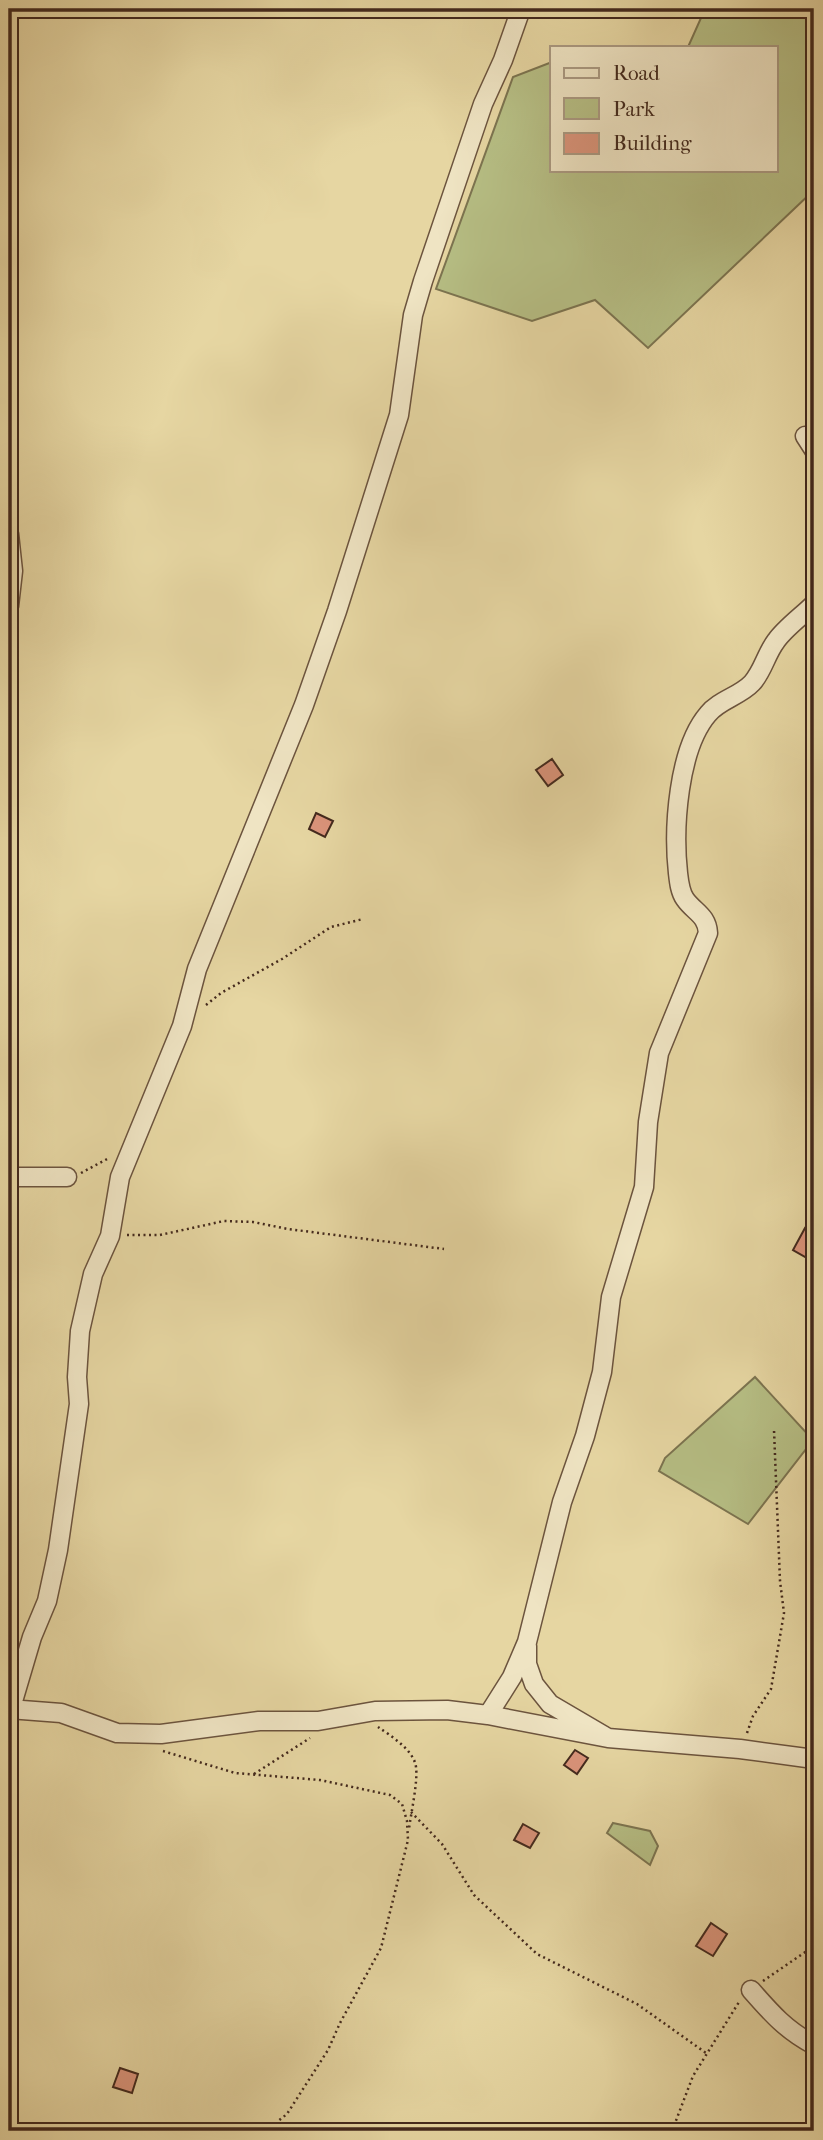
<svg xmlns="http://www.w3.org/2000/svg" width="823" height="2140" font-family="'IM FELL French Canon',serif">
<style>
.green{fill:#b6be84;stroke:#7c7450;stroke-width:2}
.building{fill:#db947b;stroke:#43291d;stroke-width:2}
.lines{fill:none;stroke-linecap:round;stroke-linejoin:round}
.minor-casing{stroke:#6c543e;stroke-width:21}
.path{stroke:#43291d;stroke-width:2.5;stroke-dasharray:2 3.5;stroke-linecap:butt}
.minor{stroke:#efe4c3;stroke-width:18}
</style>
<rect width="100%" height="100%" fill="#e6d6a2"/>
<filter id="stains"><feTurbulence type="fractalNoise" baseFrequency=".00286" numOctaves="4"/><feColorMatrix values="0 0 0 0 .2 0 0 0 0 .09 0 0 0 0 .02 0 0 0 .5 -.17"/></filter>
<radialGradient id="worn" r=".72"><stop offset=".6" stop-color="#630" stop-opacity="0"/><stop offset="1" stop-color="#630" stop-opacity=".3"/></radialGradient>
<path class="green" d="M705 9H814V190L648 348 595 300 532 321 436 289 513 77 552 62V170H776V47H688Z
M755 1377 813 1440 748 1524 659 1471 665 1458Z
M613 1823 650 1831 658 1846 650 1865 607 1833Z"/>
<path class="building" d="M552 759 563 775 548 786 536 770Z
M316 813 333 821 325 837 309 829Z
M805 1228 814 1234V1262L793 1250Z
M575 1750 588 1758 577 1774 564 1765Z
M523 1824 539 1833 530 1848 514 1840Z
M711 1923 727 1934 713 1956 696 1946Z
M120 2068 138 2074 132 2093 113 2087Z"/>
<g class="lines">
<g class="minor-casing">
<path id="minor" d="M805 436 814 450
M9 534 13 571 9 606
M9 1177H67
M527 1646V1664L534 1684 550 1704 608 1738 740 1749 814 1759
M11 1708 32 1637 47 1601 58 1550 79 1404 77 1377 80 1331 93 1274 110 1236 120 1177 182 1026 197 969 304 705 337 611 399 415 413 315 423 281 483 104 503 60 521 9
M9 1709 61 1713 117 1733 161 1734 259 1721H318L375 1711 447 1710 488 1715 608 1738
M488 1715 512 1677 527 1642 562 1502 585 1436 602 1372 611 1297 644 1187 648 1122 659 1053 708 933C707 915 694 912 685 899 680 892 679 882 678 873 673 828 678 749 708 714 719 700 740 696 752 683 763 671 766 654 776 641 785 628 802 616 814 604
M751 1990C772 2014 786 2030 814 2045"/>
</g>
<path class="path" d="M206 1005 221 993 282 959 331 927 363 919
M81 1173 109 1158
M127 1235H160L224 1221 253 1222 288 1229 444 1249
M378 1727C391 1736 414 1750 416 1767 418 1782 411 1813 409 1829
M747 1733 753 1716 771 1689 784 1613 780 1581 774 1430
M163 1751 235 1773 320 1780 390 1795 402 1804 407 1821 408 1840 381 1948 340 2023 328 2050 287 2114 277 2122 274 2131
M254 1774 310 1738
M411 1812 442 1844 474 1895 537 1954 637 2004 706 2053
M763 1981 814 1946
M672 2131 693 2076 739 2002"/>
<use href="#minor" class="minor"/>
</g>
<rect width="823" height="2140" fill="none" stroke="#e6d6a2" stroke-width="35"/>
<rect x="10" y="10" width="802" height="2119" fill="none" stroke="#43291d" stroke-width="3.5"/>
<rect x="18" y="18" width="788" height="2105" fill="none" stroke="#43291d" stroke-width="2"/>
<rect x="550" y="46" width="228" height="126" fill="#efe4c3" stroke="#aa9981" stroke-width="2"/>
<rect x="564" y="68" width="35" height="10" fill="#efe4c3" stroke="#aa9981" stroke-width="2"/>
<text x="613" y="80" font-size="21" fill="#43291d">Road</text>
<rect x="564" y="98" width="35" height="21" fill="#b6be84" stroke="#aa9981" stroke-width="2"/>
<text x="613" y="116" font-size="21" fill="#43291d">Park</text>
<rect x="564" y="133" width="35" height="21" fill="#db947b" stroke="#aa9981" stroke-width="2"/>
<text x="613" y="150" font-size="21" fill="#43291d">Building</text>
<rect width="100%" height="100%" filter="url(#stains)"/>
<rect width="100%" height="100%" fill="url(#worn)"/>
</svg>
